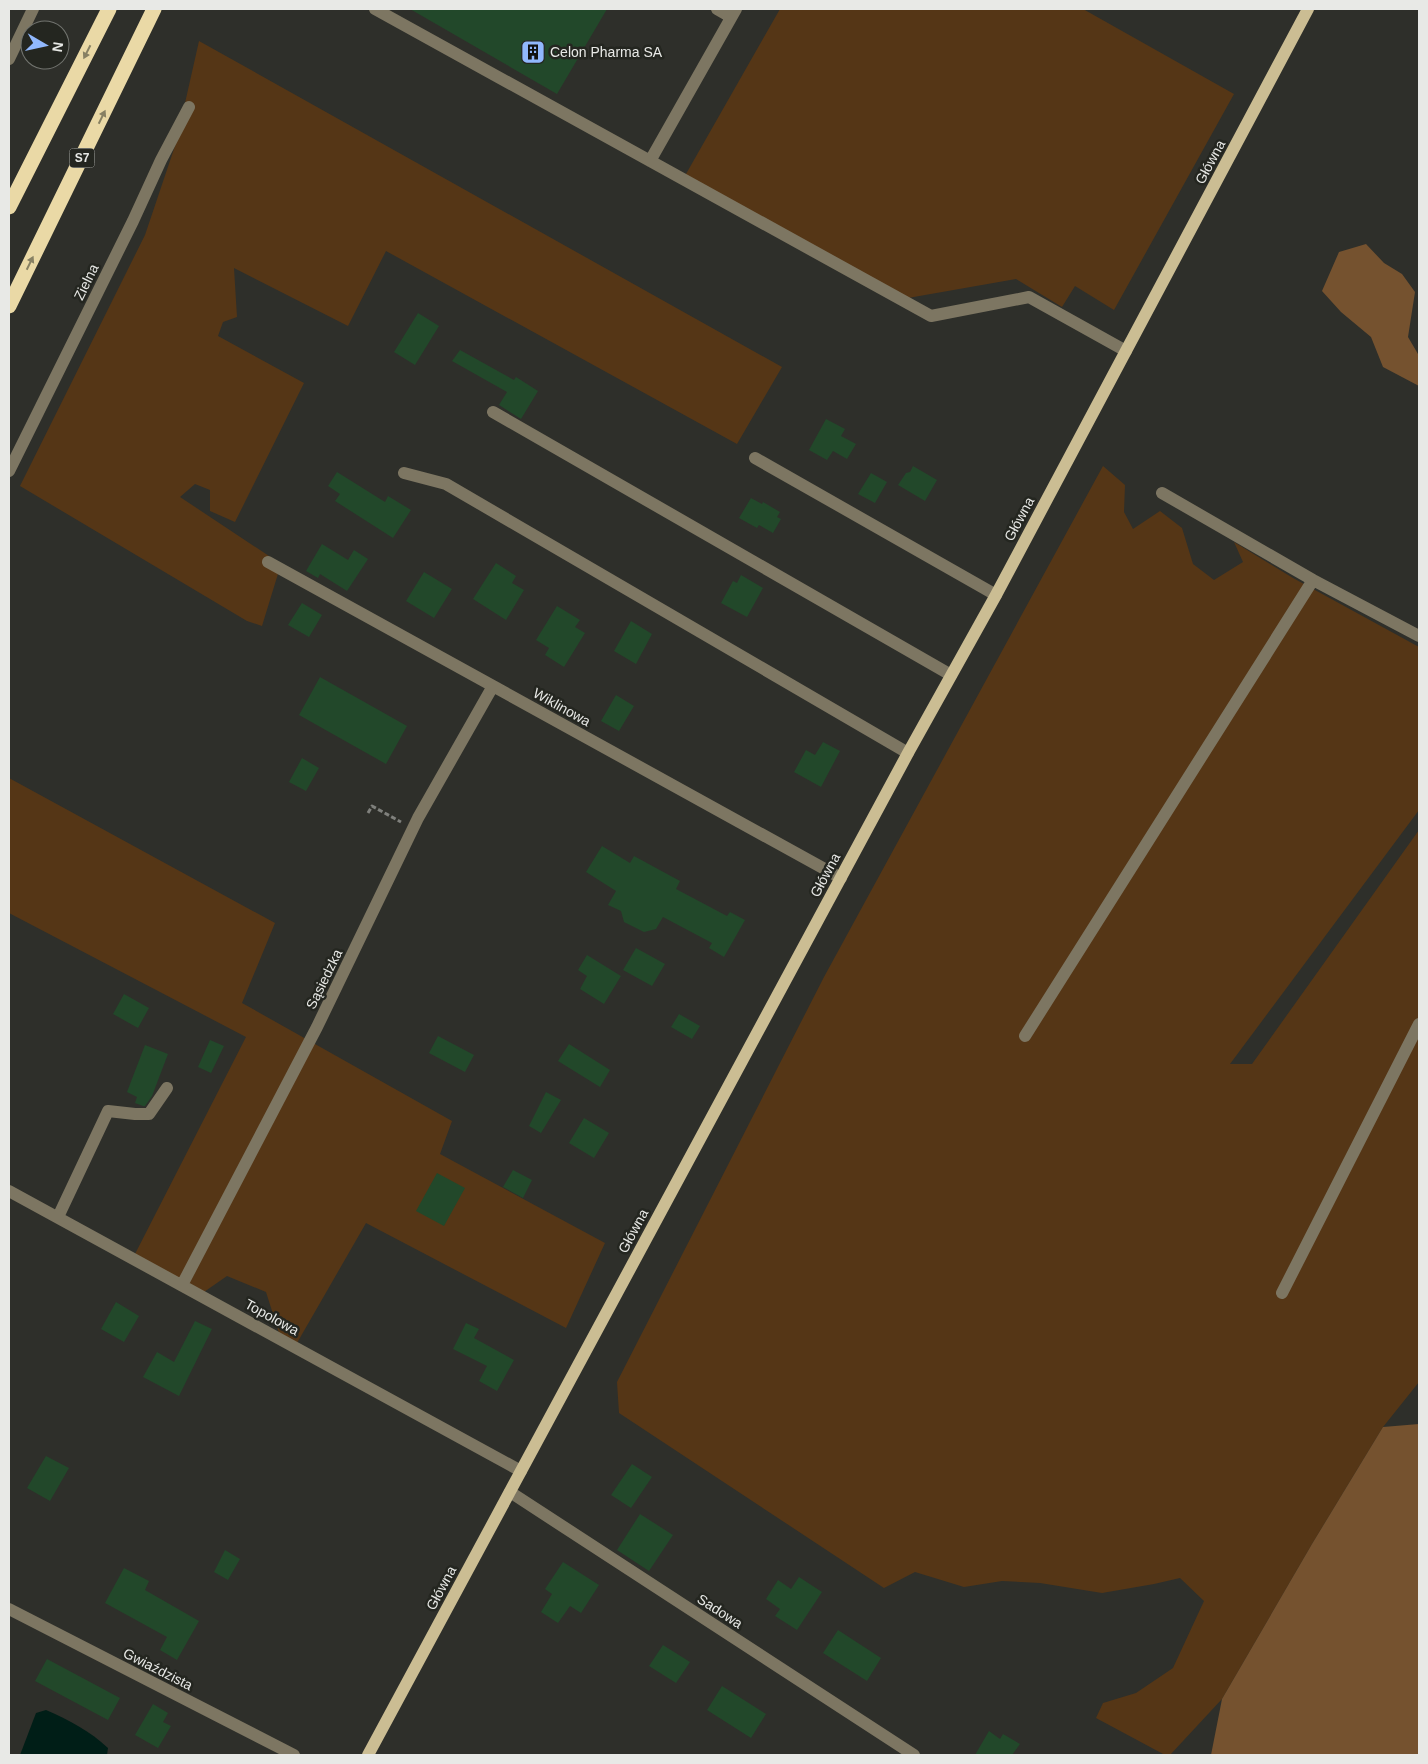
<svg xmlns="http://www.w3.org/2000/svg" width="1428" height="1764" font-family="Arial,sans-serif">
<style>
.green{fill:#553616}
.forest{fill:#75522f}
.water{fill:#001e17}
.building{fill:#22482a}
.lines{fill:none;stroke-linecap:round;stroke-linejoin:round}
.path{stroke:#7f807c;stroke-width:3;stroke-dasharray:5 2.5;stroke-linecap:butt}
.minor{stroke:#7d7662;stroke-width:12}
.major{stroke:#cbbd93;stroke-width:12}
.highway{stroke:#ead9a6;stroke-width:15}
.oneway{fill:#878063}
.labels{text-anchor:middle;stroke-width:5;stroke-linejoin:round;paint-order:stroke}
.shield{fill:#242620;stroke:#adaeab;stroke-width:1}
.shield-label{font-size:12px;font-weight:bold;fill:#e8e9e6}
.poi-label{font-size:14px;fill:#e8e9e6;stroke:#242620;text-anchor:start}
.street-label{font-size:14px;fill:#e8e9e6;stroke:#242620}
</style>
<rect width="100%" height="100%" fill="#2e2f2a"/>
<path class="green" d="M780 9H1083L1234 94 1114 310 1075 286 1062 307 1016 279 908 298 682 181Z
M199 41 782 367 737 444 386 251 348 326 234 268 237 317 223 322 218 336 304 383 235 522 210 511V490L195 484 180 497 281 564 262 626 247 621 20 486 145 235 176 143Z
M1103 466 1125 485 1124 512 1133 529 1160 511 1182 528 1193 564 1214 580 1243 562 1234 542 1293 578 1419 647V810L1230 1064H1252L1419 830V1382L1383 1427 1312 1544 1222 1699 1170 1755H1165L1096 1718 1103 1703 1136 1693 1173 1668 1204 1601 1180 1578 1154 1584 1102 1593 1040 1583 1002 1581 964 1587 915 1572 884 1588 619 1413 617 1382 824 977Z
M9 778 275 923 242 1003 452 1121 440 1154 605 1243 566 1328 366 1223 297 1343 279 1333 266 1292 227 1276 204 1292 135 1254 246 1037 9 913Z"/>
<path class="forest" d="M1366 244 1384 263 1402 274 1415 292 1408 337 1418 354H1419V386L1383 367 1371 337 1341 312 1322 291 1339 252Z
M1419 1424V1755H1211L1222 1699 1312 1544 1383 1427Z"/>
<path class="water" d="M46 1710C69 1720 90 1731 108 1748L107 1755H20L36 1713Z"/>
<path class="building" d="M410 9H607L557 94Z
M418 313 439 326 415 365 394 352Z
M460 350 514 380 516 377 538 391 521 419 499 405 507 392 452 361Z
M826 419 845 429 841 436 856 444 847 459 833 451 827 460 809 450Z
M913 466 937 480 925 501 898 485 906 473 910 472Z
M337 472 385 502 388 496 411 510 393 538 335 501 340 494 328 486Z
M871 473 887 482 875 503 858 494Z
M751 498 762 504 763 502 780 512 777 517 781 519 773 533 759 525 757 528 739 518Z
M322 544 348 560 354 550 368 559 347 591 320 574 318 578 306 571Z
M496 563 516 576 512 583 524 590 506 620 473 599Z
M424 572 452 589 434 618 406 601Z
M741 575 763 588 747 617 721 603 733 581 737 583Z
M302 603 322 615 309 637 288 625Z
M557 606 580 620 575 627 585 633 564 667 545 655 549 648 536 640Z
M631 621 652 634 636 664 614 651Z
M320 677 407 726 386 764 299 715Z
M616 695 634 706 619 731 601 721Z
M823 742 840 751 821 787 794 772 806 750 815 755Z
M302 758 319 768 306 791 289 782Z
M602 846 630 863 634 856 680 881 676 889 727 916 730 912 745 920 724 957 709 948 712 943 663 917 656 929 644 932 624 922 621 911 608 905 616 891 586 872Z
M636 948 665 964 652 986 623 970Z
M587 955 621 976 604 1004 580 989 587 976 578 970Z
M124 994 149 1008 138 1028 113 1014Z
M679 1014 700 1026 692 1039 671 1027Z
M438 1036 474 1055 465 1072 429 1053Z
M210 1040 224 1046 211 1073 198 1067Z
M569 1044 610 1070 600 1087 558 1061Z
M145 1045 168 1054 152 1096 145 1106H143L135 1103 137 1097 127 1092Z
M546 1092 561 1100 541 1133 529 1126Z
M584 1118 609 1133 594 1158 569 1143Z
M513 1170 532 1180 523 1198 503 1187Z
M437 1173 465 1188 444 1226 416 1211Z
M116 1302 139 1316 124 1342 101 1329Z
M195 1321 212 1329 179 1396 143 1377 157 1352 174 1362Z
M466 1323 479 1329 474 1338 514 1360 497 1391 479 1381 487 1366 453 1349Z
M46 1456 69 1468 50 1501 27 1488Z
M632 1464 652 1477 631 1508 611 1495Z
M640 1514 673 1535 649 1571 617 1550Z
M225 1550 240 1559 228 1580 214 1572Z
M563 1562 599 1585 581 1613 570 1606 558 1623 541 1612 552 1594 545 1589Z
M124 1568 149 1581 145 1590 199 1621 177 1660 160 1650 167 1637 105 1603Z
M799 1577 822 1592 797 1630 775 1616 780 1609 766 1599 778 1580 791 1589Z
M838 1630 881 1658 867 1681 823 1653Z
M663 1645 690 1662 676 1683 649 1666Z
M47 1659 120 1698 108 1720 35 1681Z
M722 1686 766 1714 751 1738 707 1710Z
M153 1704 168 1713 163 1722 171 1726 158 1748 135 1735Z
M989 1731 1000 1739 1003 1734 1020 1744 1012 1755H975Z"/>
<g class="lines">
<path class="path" d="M368 813 372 806 401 822"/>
<path class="minor" d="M375 9 931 316 1029 297 1126 351
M717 9 731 17
M9 59 33 9
M650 161 736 9
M493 412 951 675
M755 458 996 595
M9 471 133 221 161 160 189 107
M404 473 446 484 908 753
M1162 493 1313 580 1419 636
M268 562 841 878
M1025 1036 1313 580
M9 1191 521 1471
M58 1217 108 1111 135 1114H149L167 1088
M182 1285 317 1027 418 818 493 686
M1282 1293 1419 1024
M510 1492 914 1755
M9 1609 294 1755"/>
<path class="major" d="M368 1755 908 753 996 595 1308 9"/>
<path class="highway" d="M9 207 109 9
M9 306 154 9"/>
</g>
<defs><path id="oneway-solid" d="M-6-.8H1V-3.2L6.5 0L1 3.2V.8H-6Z" transform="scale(1.25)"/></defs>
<g class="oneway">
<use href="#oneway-solid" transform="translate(87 52) rotate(117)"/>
<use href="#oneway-solid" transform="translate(102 117) rotate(-64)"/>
<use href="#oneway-solid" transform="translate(30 263) rotate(-64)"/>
</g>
<defs>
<g id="building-square" transform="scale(1.25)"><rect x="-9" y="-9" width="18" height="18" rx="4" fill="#91b8fd" stroke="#242620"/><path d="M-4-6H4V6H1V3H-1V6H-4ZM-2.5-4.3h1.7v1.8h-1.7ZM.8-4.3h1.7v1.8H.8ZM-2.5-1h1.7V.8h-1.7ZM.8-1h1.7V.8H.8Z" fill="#111"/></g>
</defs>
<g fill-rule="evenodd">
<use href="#building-square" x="533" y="52"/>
</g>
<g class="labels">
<rect class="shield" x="69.5" y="148.5" width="25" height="19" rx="4"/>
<g class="shield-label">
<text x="82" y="162">S7</text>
</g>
<g class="poi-label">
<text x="550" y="57">Celon Pharma SA</text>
</g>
<g class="street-label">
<text transform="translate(1210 162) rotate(-62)" y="5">Główna</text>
<text transform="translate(86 282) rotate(-64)" y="5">Zielna</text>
<text transform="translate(1019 519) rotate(-62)" y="5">Główna</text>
<text transform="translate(562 707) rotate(29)" y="5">Wiklinowa</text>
<text transform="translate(825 875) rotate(-62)" y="5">Główna</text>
<text transform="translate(324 979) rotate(-64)" y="5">Sąsiedzka</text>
<text transform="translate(633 1231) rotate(-62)" y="5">Główna</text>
<text transform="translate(272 1317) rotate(29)" y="5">Topolowa</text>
<text transform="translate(441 1588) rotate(-62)" y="5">Główna</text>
<text transform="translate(720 1611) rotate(33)" y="5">Sadowa</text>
<text transform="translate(158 1669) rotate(27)" y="5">Gwiaździsta</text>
</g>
</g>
<rect width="1428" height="1764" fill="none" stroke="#e8e9e6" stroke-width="20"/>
<g transform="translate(45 45) rotate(99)"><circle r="24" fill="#242620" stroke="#72746f"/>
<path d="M0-4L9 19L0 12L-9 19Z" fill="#91b8fd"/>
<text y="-8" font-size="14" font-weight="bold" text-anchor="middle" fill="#e8e9e6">N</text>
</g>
</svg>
